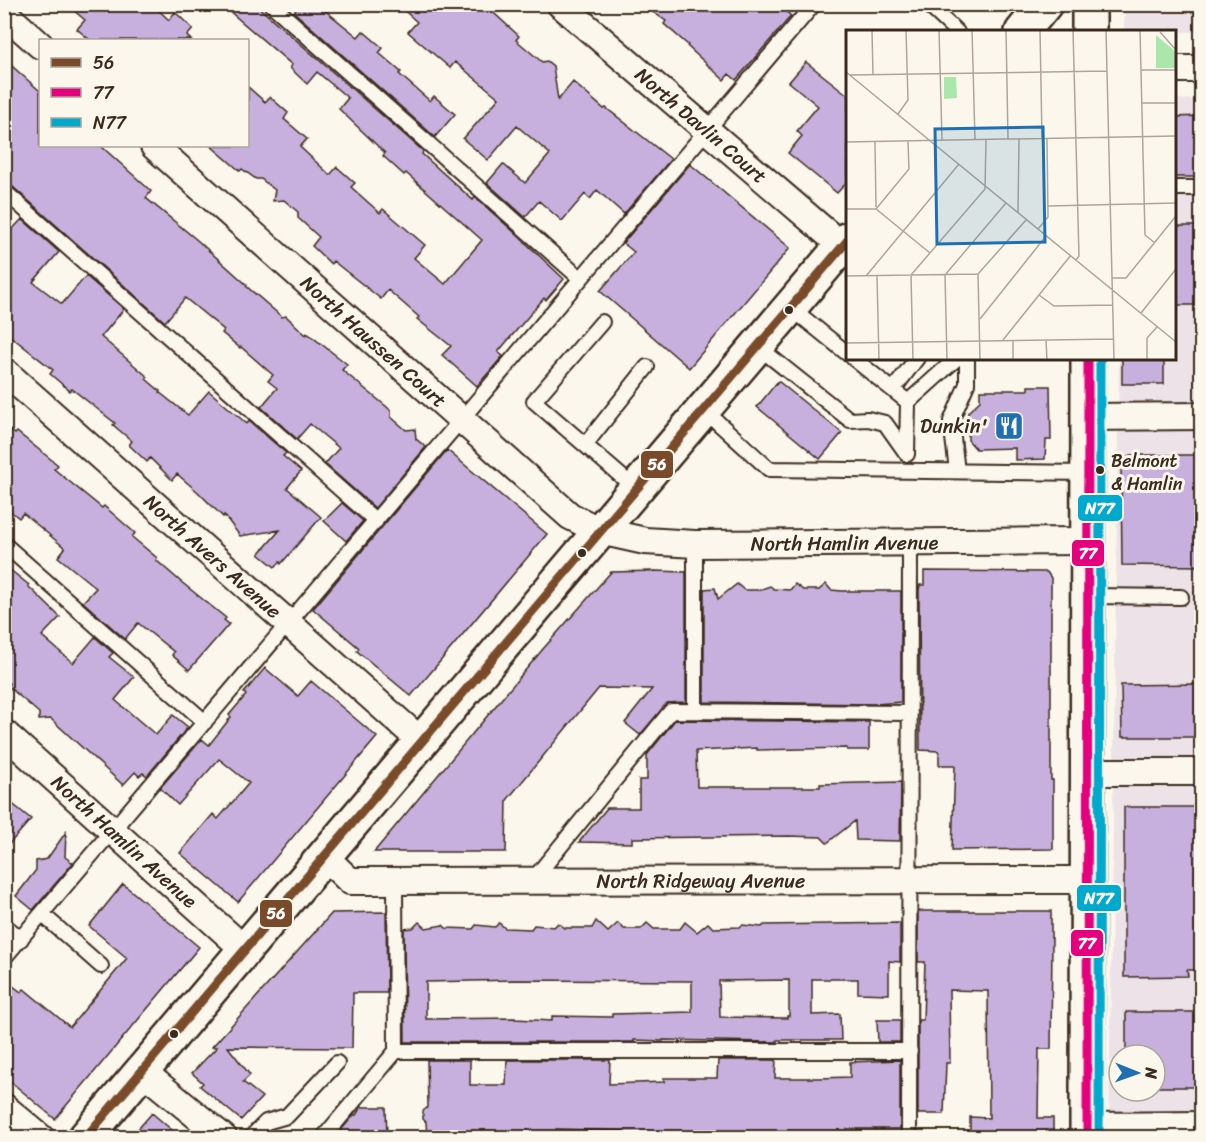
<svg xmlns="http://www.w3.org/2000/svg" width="1206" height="1142" font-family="Sriracha,sans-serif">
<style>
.built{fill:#ece2e8;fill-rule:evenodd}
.building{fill:#c8b0de;stroke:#3b2a1e;stroke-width:1.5;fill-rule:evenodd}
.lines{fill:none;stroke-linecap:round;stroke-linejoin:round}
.lane-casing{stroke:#3b2a1e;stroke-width:18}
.street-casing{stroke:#3b2a1e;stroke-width:30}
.secondary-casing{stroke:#3b2a1e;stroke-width:38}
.lane{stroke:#fbf7ec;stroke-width:14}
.street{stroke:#fbf7ec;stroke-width:26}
.secondary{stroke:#fbf7ec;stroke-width:33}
.bus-1-casing{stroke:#fbf7ec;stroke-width:14}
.bus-2-casing{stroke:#fbf7ec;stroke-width:14}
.bus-3-casing{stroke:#fbf7ec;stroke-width:14}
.bus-1{stroke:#7a4b2a;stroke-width:9}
.bus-2{stroke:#e5007d;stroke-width:9}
.bus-3{stroke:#00a9ce;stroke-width:9}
.bus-dot{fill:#3b2a1e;stroke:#fbf7ec;stroke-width:2}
.labels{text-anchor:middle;stroke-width:6;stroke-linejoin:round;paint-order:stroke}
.bus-label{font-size:18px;fill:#3b2a1e;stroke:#fbf7ec;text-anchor:start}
.street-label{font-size:20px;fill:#3b2a1e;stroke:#fbf7ec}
.poi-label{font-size:20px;fill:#3b2a1e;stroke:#fbf7ec;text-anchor:end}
.inset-road{fill:none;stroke:#aea59a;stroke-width:1.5}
.view{fill:#1f6fb2;fill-opacity:0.15;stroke:#1f6fb2;stroke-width:3}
.inset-edge{fill:none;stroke:#3b2a1e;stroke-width:3}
.line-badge{stroke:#fbf7ec;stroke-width:2}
.badge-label{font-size:16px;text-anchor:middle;font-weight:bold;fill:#fff}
</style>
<rect width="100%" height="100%" fill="#fbf7ec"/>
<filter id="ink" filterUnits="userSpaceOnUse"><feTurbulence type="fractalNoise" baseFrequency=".0167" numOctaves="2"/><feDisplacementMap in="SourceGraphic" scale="12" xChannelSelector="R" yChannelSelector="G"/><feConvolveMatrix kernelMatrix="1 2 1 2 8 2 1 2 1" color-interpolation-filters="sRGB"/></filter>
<g filter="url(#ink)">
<path class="built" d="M1125 5H1201V32L1124 31Z
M1175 99 1201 100V1137L1109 1138 1119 359 1174 358ZM1119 1055H1155V1091H1119Z"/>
<path class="building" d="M66 4H152L169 20 175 12 190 26 193 29 187 36 191 40H90L77 29 85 20Z
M221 4H255L423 151 422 154 473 200 475 197 513 231 564 279 546 300 544 298 498 352 503 356 477 386 442 355 451 346 417 319 419 317 388 290 381 299 333 261 331 264 312 246 319 237 298 218V212L284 200 273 201 275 190 261 179H256L242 169 240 171 211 146H248V87L265 102 270 97 288 113 284 119 307 139 300 147 330 175 337 167 355 183 351 187 380 213 383 209 425 245 414 258 445 284 482 240 406 173 404 175 383 156 385 153 339 109 348 98 317 72 307 84 290 68 292 65Z
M301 4H317L358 37 363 31 383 48 379 53 401 72 399 74 430 101 434 96 455 114 435 137 294 12Z
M397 4H484L519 36 516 40 542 62 547 61 553 66 558 100 573 82 604 109 606 108 671 159 624 214 597 190 590 199 585 194 562 221 539 201 525 217 487 183 503 164 525 183 550 154 517 126 488 160 463 139 499 98 455 62 450 68 408 32 417 22Z
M641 4H778L791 16 736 80 729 74 724 80 687 46 688 45 664 24 666 21Z
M4 59 40 91V146H101L151 191 146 198 197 240 247 285 246 286 282 317 286 316 306 335 307 333 347 364 342 370 387 407 391 411V417L406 430 415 429 416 439 426 447 375 508 325 464 339 448 310 424 297 439 261 407 277 388 268 381 273 375 241 347 240 348 222 333 224 330 185 298 165 322 4 179Z
M806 62 848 95V181L837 193 788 153 802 136 797 131 818 106 789 82Z
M1202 116V177H1174V117Z
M690 164 790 248 689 368 600 291 634 252 623 243Z
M22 219 59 252 33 282 62 304 86 276 124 309 101 337 148 377 146 379 160 391 159 392 188 415 209 391 247 424 249 421 286 453 283 456 301 471 287 488 321 517 281 564 280 562 275 567 259 554 280 530 240 536 224 515 223 517 198 492 177 474 172 480 150 458 147 462 129 445 132 441 113 425 115 423 72 389 70 391 50 374 53 370 4 331V238Z
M1174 226H1202V305H1174Z
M1122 358H1164V384H1122Z
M778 381 842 433 820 459 757 407Z
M1028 386H1050L1051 440H1046L1045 459 1015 460V448L976 449 968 440V412L980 401V390H1028Z
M4 425 15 434 17 432 58 465 54 469 102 508 104 506 135 533 132 537 157 558 156 560 180 581 226 618 224 620 229 624 189 670 172 655 174 652 138 623 125 639 83 602 96 588 58 557 65 548 23 513 19 518 4 506Z
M447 450 547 534 411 696 357 651 359 648 313 609Z
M1130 455H1202V566L1122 565 1121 463Z
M342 503 363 521 346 541 324 521Z
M4 565 29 585 28 586 60 617 42 636 73 663 95 637 113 653 109 657 134 677 115 700 156 735 173 715 188 727 147 776 143 773 139 776 135 772 123 785 51 719 39 720V713L9 687V683L4 679Z
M655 571 686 572V702L667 703 640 735 625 723 652 689 599 688 507 800 506 852H374L543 649 611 572Z
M924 571 1047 572 1051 578V780H1053V849L952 850 955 765H939V751L920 750 919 590 920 585H924Z
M737 584 744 590H759L770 586 774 589 790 590 795 584 803 590H819L826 584 831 590 842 591H901V702L876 704 704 702V589L715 588 718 599Z
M265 668 298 696 311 681 377 737 238 902 180 853 213 814 218 819 249 783 219 759 178 805 160 788 202 739 209 745 231 717 229 715 246 695 244 693Z
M1202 684V737H1122L1121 685Z
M675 720 869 722V750H847V748L757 750V748L696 751 697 787H820V784L901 782 900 841 856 840 855 821 827 843 821 837 789 836 632 838V843L579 842 607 808H639V780H647V755Z
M4 797 31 819 4 850Z
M1124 807H1202V885H1198L1199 925H1202V970H1187L1188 976 1124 977Z
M66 832 65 857 73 863 33 910 16 896 36 870V861L47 859Z
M123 884 199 947 55 1119 4 1076V979L21 992 24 989 70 1027 127 958 89 926Z
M918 911H1051V938H1052L1051 1049H1039L1038 1118H1053V1137H970V1117L989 1118 988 991 949 990 950 1063H946L944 1114H918V1020H923L925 962H918Z
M386 912 387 993H353L352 1048 228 1047 250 1075 243 1082 262 1097 241 1120 200 1086 203 1083 192 1073 217 1047H212L332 913Z
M596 921 608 932 618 923 624 929H641L647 923 654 929H680L685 922 697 932 708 923 713 928 740 927 742 925 762 927 764 925 900 923V962L889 961V994L858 993V979H812V1015L840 1014 841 1040H777V1042L663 1040V1041L634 1040V1042H405L404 929 413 928 419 922 426 928 443 925 446 928 473 929 476 925 495 927 499 923 505 928 531 929 534 925 554 927 558 923 565 928H592ZM515 980 692 981V1012L612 1014V1017L552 1016V1021L515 1019V1018L426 1019V982ZM789 980V1016H787V1018L720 1017 719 981Z
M1126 1012H1202V1087H1155V1055H1126Z
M877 1020H900V1042H878Z
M427 1060H470V1085H506L507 1060H610L609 1084 664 1082V1078H717L718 1060H776L775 1078H819L850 1077V1062L900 1060V1129H847V1136H755V1137H625L624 1131 556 1129V1133L451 1134V1137H427L426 1122 423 1119V1111L428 1107Z
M361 1107H386L387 1137H335L354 1115H356Z
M152 1113 180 1137H131Z"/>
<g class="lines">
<g class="lane-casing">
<path id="lane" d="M271 4 581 279
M927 4 957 32
M1174 188H1202
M4 191 376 521
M790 307 848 354
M602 322 534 401 636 489
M757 346 850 420 868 419 885 423 907 454
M853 358 908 402 957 358
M893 390 917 358
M703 409 769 469 1088 473
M585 445 647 367
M907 454 908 402
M957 471 951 421 967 384V358
M4 544 205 722
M1088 596 1181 597
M695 711V544
M532 881 671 711 910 713
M42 914 101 966
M4 925 21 939
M4 958 814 4
M396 1051H910
M250 1138 266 1122 287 1116 337 1063
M323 1138 396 1051 395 881
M909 1138 910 542"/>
</g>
<g class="street-casing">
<g id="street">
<path id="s1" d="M560 4 842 246"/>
<path d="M4 13 40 45"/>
<path d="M1174 69H1202"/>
<path id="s2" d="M154 146 570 516 600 531 645 541 695 544 1088 541"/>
<path id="s3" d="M4 371 421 741"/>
<path d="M1088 417 1202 416"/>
<path id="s4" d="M4 733 244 949"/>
<path d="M1088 772H1202"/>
<path id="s5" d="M324 856 350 881 1087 880"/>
<path d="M142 1071 224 1138"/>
<path d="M4 1107 41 1138"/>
<path d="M1087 1126 1202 1125"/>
</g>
</g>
<g class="secondary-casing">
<path id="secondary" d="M1089 4V32
M1022 32 1045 4
M85 1138 848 239
M1087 1138 1088 358"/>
</g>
<use href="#lane" class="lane"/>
<use href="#street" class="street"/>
<use href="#secondary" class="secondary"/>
<g class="bus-1-casing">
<path id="bus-1" d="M85 1138 848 240"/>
</g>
<g class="bus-2-casing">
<path id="bus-2" d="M1087 1138 1088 358"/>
</g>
<g class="bus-3-casing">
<path id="bus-3" d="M1099 1138 1100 358"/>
</g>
<use href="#bus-1" class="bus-1"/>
<use href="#bus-2" class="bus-2"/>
<use href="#bus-3" class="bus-3"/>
</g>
</g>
<defs>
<g id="restaurant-square" transform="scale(1.5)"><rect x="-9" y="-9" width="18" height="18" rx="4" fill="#1f6fb2" stroke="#fbf7ec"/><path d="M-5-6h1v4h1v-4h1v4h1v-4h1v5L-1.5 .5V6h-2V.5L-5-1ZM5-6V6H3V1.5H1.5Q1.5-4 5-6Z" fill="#fff"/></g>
</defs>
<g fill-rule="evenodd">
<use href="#restaurant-square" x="1009" y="426"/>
</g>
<g class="bus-dot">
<circle cx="789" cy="310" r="5"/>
<circle cx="1100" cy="470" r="5"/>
<circle cx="582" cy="553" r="5"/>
<circle cx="174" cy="1034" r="5"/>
</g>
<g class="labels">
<g class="bus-label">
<text x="1111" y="467">Belmont<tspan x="1111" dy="23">&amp; Hamlin</tspan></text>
</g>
<g class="street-label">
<text dy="7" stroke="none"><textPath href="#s1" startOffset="186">North Davlin Court</textPath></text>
<text dy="7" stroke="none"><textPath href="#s2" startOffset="294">North Haussen Court</textPath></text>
<text dy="7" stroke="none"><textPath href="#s2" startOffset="836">North Hamlin Avenue</textPath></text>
<text dy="7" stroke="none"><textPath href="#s3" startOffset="279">North Avers Avenue</textPath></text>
<text dy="7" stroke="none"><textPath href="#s4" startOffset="162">North Hamlin Avenue</textPath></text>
<text dy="7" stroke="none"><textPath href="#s5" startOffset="387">North Ridgeway Avenue</textPath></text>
</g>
<g class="poi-label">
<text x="988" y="433">Dunkin'</text>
</g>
</g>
<g transform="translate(846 30)">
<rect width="330" height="330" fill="#fbf7ec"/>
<path d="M310 5 330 22V38H310ZM98 47H110L111 68 98 69Z" fill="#abe6ac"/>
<path class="inset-road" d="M26 0 27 45M93 0 96 110M126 0 129 110M160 0 162 109M194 0 196 109M227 0 233 226 230 230M260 0 268 330M294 0 299 205 309 213M314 2 330 20M295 40H330M0 42 330 312M4 45 261 41M296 73H330M52 84 62 70 60 0M0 112 330 106M29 112 30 177M202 176 330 173M0 179H30L84 223M30 179 63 139 62 111M172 182 173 109M192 199 202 187 201 109M0 246 132 244M20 246 113 134M31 246 33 330M266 248H280L330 186M193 265 208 276 266 275M295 283 330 239M134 289 200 206M157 310 225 225M167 310V330M200 310 201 330M0 313 267 309M67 330 65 245 139 159 140 110M101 330 99 245 160 173M134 330 132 244 180 190M301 330V308L311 297"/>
<path class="view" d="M197 97 199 212 91 214 89 99Z"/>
<rect width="330" height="330" class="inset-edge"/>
</g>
<g class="line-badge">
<rect x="640" y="450" width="34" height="29" rx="6" fill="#7a4b2a"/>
<rect x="1077" y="494" width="46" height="28" rx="6" fill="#00a9ce"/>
<rect x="1071" y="539" width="34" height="28" rx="6" fill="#e5007d"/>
<rect x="1076" y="884" width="46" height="28" rx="6" fill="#00a9ce"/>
<rect x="259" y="899" width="34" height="29" rx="6" fill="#7a4b2a"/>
<rect x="1070" y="929" width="34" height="28" rx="6" fill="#e5007d"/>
</g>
<g class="badge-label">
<text x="657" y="470">56</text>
<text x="1100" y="514">N77</text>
<text x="1088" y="559">77</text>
<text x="1099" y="904">N77</text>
<text x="276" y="919">56</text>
<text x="1087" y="949">77</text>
</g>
<rect width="1206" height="1142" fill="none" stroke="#fbf7ec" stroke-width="24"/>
<rect x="12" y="12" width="1182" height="1118" fill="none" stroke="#3b2a1e" stroke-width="2" filter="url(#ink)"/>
<rect x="39" y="39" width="210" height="108" fill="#fbf7ec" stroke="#aea59a" stroke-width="1.5"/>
<rect x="51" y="58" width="30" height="9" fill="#7a4b2a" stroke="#aea59a" stroke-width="1.5"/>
<text x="93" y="69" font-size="18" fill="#3b2a1e">56</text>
<rect x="51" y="88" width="30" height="9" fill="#e5007d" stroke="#aea59a" stroke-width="1.5"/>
<text x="93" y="99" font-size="18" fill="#3b2a1e">77</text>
<rect x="51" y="118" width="30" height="9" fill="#00a9ce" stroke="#aea59a" stroke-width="1.5"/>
<text x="93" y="129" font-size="18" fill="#3b2a1e">N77</text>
<g transform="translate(1137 1073) rotate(91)"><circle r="28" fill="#fbf7ec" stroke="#aea59a" stroke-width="1.5"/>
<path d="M0-4.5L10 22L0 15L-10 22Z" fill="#1f6fb2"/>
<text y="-9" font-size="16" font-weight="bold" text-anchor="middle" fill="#3b2a1e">N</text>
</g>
</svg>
